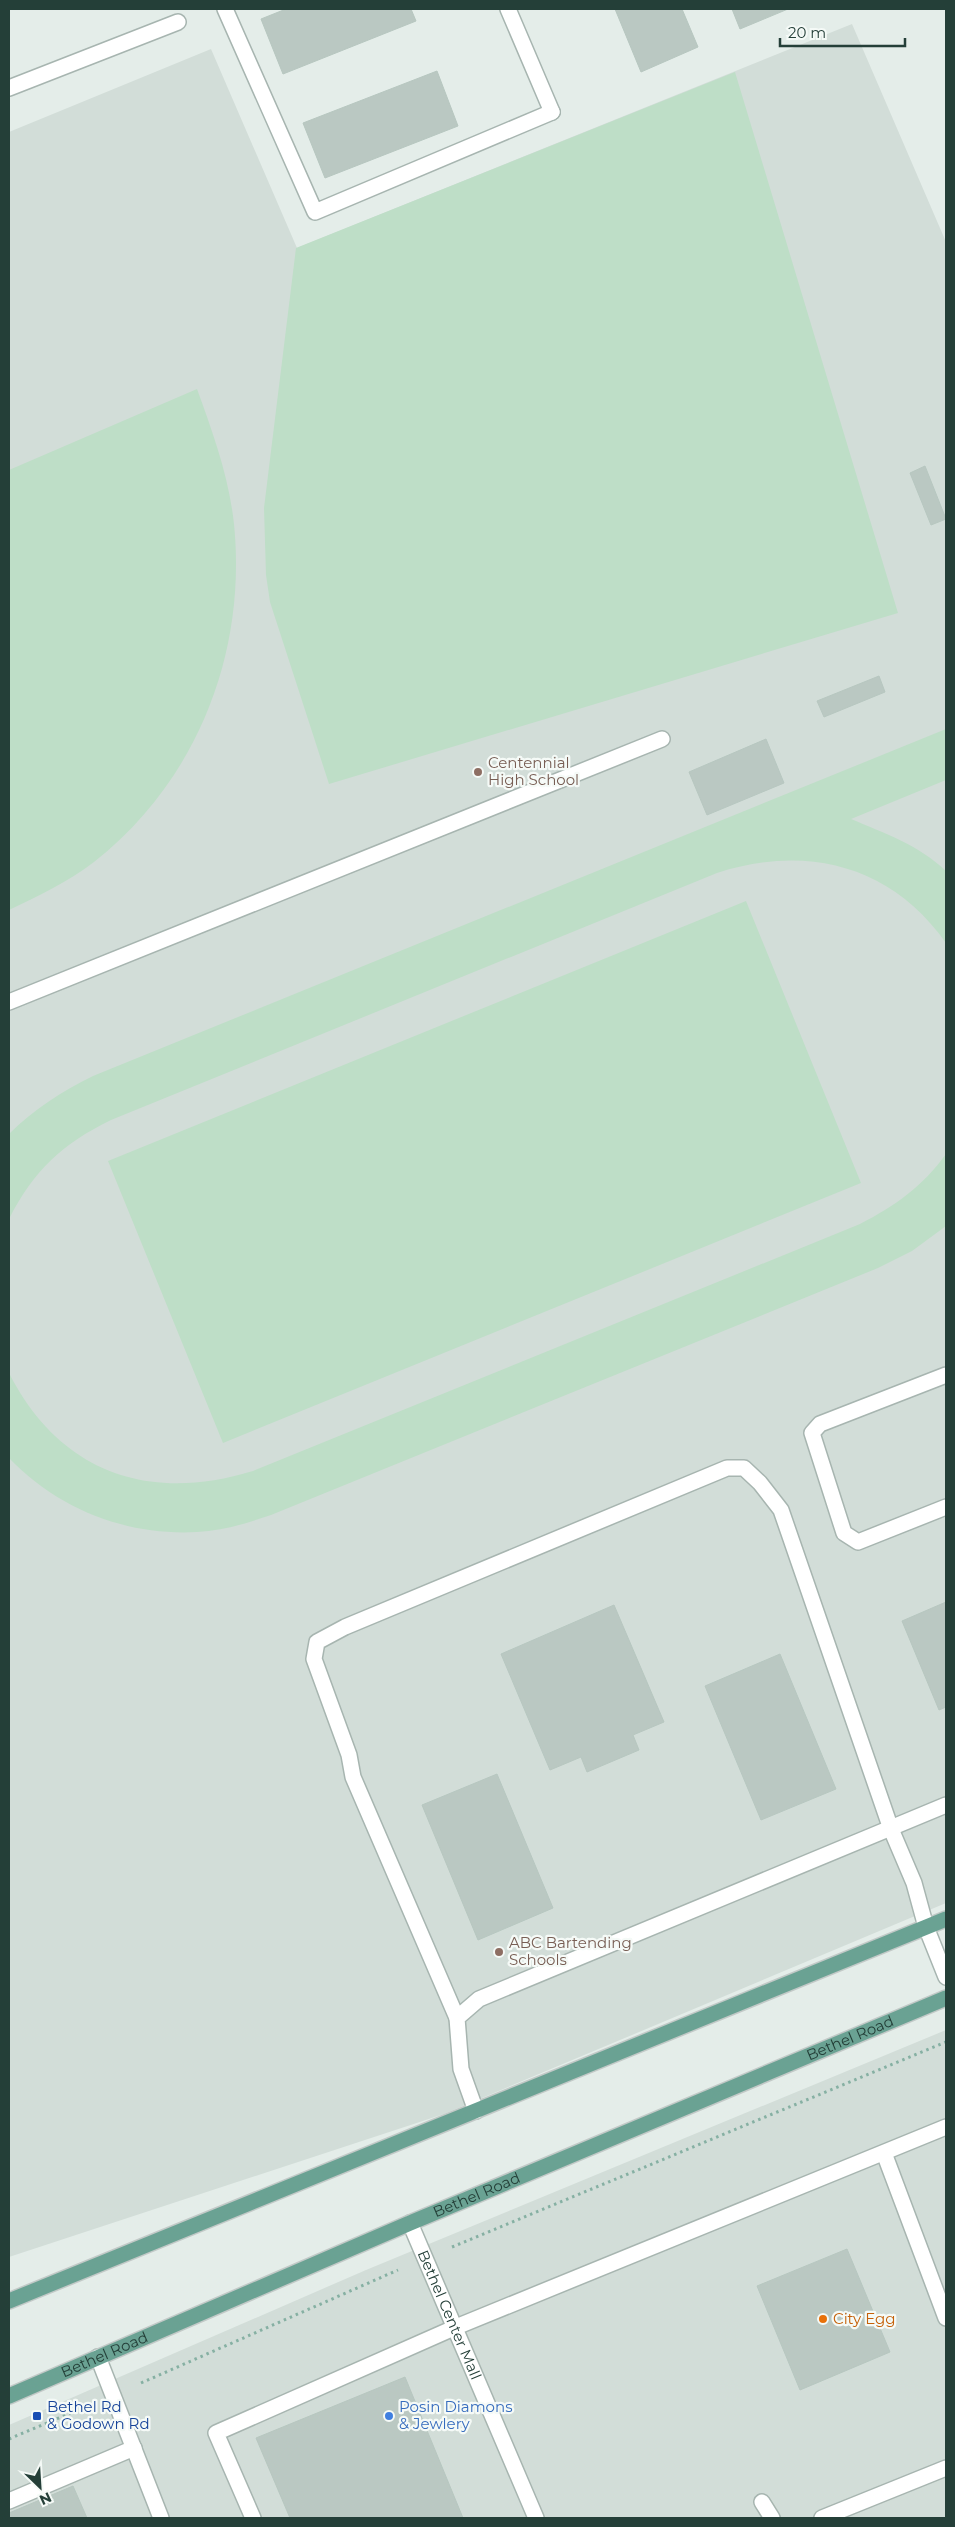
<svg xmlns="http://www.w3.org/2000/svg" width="955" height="2527" font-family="Montserrat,sans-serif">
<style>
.built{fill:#d2ddd8}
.green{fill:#bedec7}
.building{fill:#bac8c2;stroke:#b7c7c0}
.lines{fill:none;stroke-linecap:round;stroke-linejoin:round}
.lane-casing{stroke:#a7b5b0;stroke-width:18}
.street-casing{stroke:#a7b5b0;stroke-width:18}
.primary-casing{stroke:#c2c9c7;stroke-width:18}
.path{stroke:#86b0a3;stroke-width:3;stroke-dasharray:2.5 4;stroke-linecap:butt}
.lane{stroke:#fff;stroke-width:15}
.street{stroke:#fff;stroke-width:15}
.primary{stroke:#6aa293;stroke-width:15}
.education-dot{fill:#8d6e63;stroke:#f5faf7;stroke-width:2}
.food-dot{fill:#e8710a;stroke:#f5faf7;stroke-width:2}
.transit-dot{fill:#1a4fb4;stroke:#f5faf7;stroke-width:2}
.shop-dot{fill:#3f7fe0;stroke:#f5faf7;stroke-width:2}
.labels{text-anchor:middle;stroke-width:4.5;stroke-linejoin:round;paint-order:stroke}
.education-label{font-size:15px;fill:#785e54;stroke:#f5faf7;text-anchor:start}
.street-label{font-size:15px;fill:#243f38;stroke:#f5faf7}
.food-label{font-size:15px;fill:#c56008;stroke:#f5faf7;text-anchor:start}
.transit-label{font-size:15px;fill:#164399;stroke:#f5faf7;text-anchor:start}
.shop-label{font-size:15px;fill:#366cbe;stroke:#f5faf7;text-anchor:start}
</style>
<rect width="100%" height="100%" fill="#e4ede9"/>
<path class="built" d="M852 24 946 242V1903L444 2114 9 2257V132L211 49 297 248Z
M946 2030V2518H9V2425L366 2270Z"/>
<path class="green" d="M735 72 898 613 329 784 270 602 266 575 264 508 296 248Z
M197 389C213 433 229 477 234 524 247 653 197 781 94 862 68 882 38 896 9 910V470Z
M946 729V780L851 819C884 833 919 845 946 871V943C891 865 806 844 717 873L111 1120C62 1144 34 1170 9 1219V1134C34 1109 61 1092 93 1076Z
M746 901 861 1183 223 1443 108 1161Z
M946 1154V1226L912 1251 878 1268 271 1515C247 1523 223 1531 197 1532 126 1536 58 1509 9 1458V1373C60 1473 149 1503 253 1471L860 1224C895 1206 923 1186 946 1154Z"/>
<path class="building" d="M286 9H411L416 21 283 74 261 19Z
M615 9H682L698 47 641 72Z
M732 9H788L740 29Z
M437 71 458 126 325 178 303 123Z
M925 466 946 519 931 525 910 473Z
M879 676 885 692 824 717 817 701Z
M766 739 784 783 707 815 689 772Z
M946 1602V1707L939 1710 902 1621Z
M614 1605 664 1722 633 1735 639 1750 587 1772 581 1757 550 1770 501 1654Z
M780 1654 836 1789 761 1820 705 1686Z
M497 1774 553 1908 478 1940 422 1805Z
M847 2249 890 2352 800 2390 757 2286Z
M405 2377 463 2518H290L256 2438Z
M73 2486 87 2518H9V2513Z"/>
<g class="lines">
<g class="lane-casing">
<g id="lane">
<path d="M225 9 315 212 552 112"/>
<path d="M9 88 178 22"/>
<path d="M9 1002 662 739"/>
<path d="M946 1375 820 1424 812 1433 844 1533 858 1542 946 1507"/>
<path d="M457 2018 353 1777 349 1755 314 1659 317 1642 345 1627 727 1468H744L760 1483 781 1510 891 1829 914 1883 926 1927 946 1977"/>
<path d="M476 2111 461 2069 457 2018 479 1999 946 1805"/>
<path d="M884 2153 946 2318"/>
<path id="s1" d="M410 2223 536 2518"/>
<path d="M98 2357 161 2518"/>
<path d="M9 2501 134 2448"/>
<path d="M762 2502 772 2518"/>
<path d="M253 2518 216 2433 456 2327 946 2127"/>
<path d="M822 2518 946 2468"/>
</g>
</g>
<g class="street-casing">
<path id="street" d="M508 9 552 112"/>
</g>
<g class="primary-casing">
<g id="primary">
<path d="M9 2301 946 1919"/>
<path id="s2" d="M9 2396 410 2223 946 1998"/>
</g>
</g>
<path class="path" d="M452 2247 946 2042
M141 2383 398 2270
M9 2439 87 2406"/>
<use href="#lane" class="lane"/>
<use href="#street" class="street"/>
<use href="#primary" class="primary"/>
</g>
<g class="education-dot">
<circle cx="478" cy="772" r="5"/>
<circle cx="499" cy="1952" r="5"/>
</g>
<circle class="food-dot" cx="823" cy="2319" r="5"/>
<rect class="transit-dot" x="32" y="2411" width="10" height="10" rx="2.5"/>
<circle class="shop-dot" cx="389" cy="2416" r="5"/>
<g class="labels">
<g class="education-label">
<text x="488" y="768">Centennial<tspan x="488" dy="17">High School</tspan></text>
<text x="509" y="1948">ABC Bartending<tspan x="509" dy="17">Schools</tspan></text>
</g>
<g class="street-label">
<text dy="5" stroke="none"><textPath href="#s2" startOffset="914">Bethel Road</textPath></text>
<text dy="5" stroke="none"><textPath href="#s2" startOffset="509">Bethel Road</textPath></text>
<text dy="5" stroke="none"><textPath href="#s1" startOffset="100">Bethel Center Mall</textPath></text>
<text dy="5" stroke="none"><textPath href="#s2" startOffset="104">Bethel Road</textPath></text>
</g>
<g class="food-label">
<text x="833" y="2324">City Egg</text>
</g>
<g class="transit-label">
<text x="47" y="2412">Bethel Rd<tspan x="47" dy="17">&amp; Godown Rd</tspan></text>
</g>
<g class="shop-label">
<text x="399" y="2412">Posin Diamons<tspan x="399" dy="17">&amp; Jewlery</tspan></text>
</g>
</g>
<rect width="955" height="2527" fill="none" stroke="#243f38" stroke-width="20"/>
<g transform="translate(40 2487) rotate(155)" stroke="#f5faf7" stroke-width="4" paint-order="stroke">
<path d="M0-4L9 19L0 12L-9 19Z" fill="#243f38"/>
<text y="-8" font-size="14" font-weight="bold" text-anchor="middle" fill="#243f38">N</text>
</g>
<path d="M780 38v8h125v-8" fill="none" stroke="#243f38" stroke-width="2.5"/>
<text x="788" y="38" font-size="15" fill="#243f38" stroke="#f5faf7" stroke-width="4" paint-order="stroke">20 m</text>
</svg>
